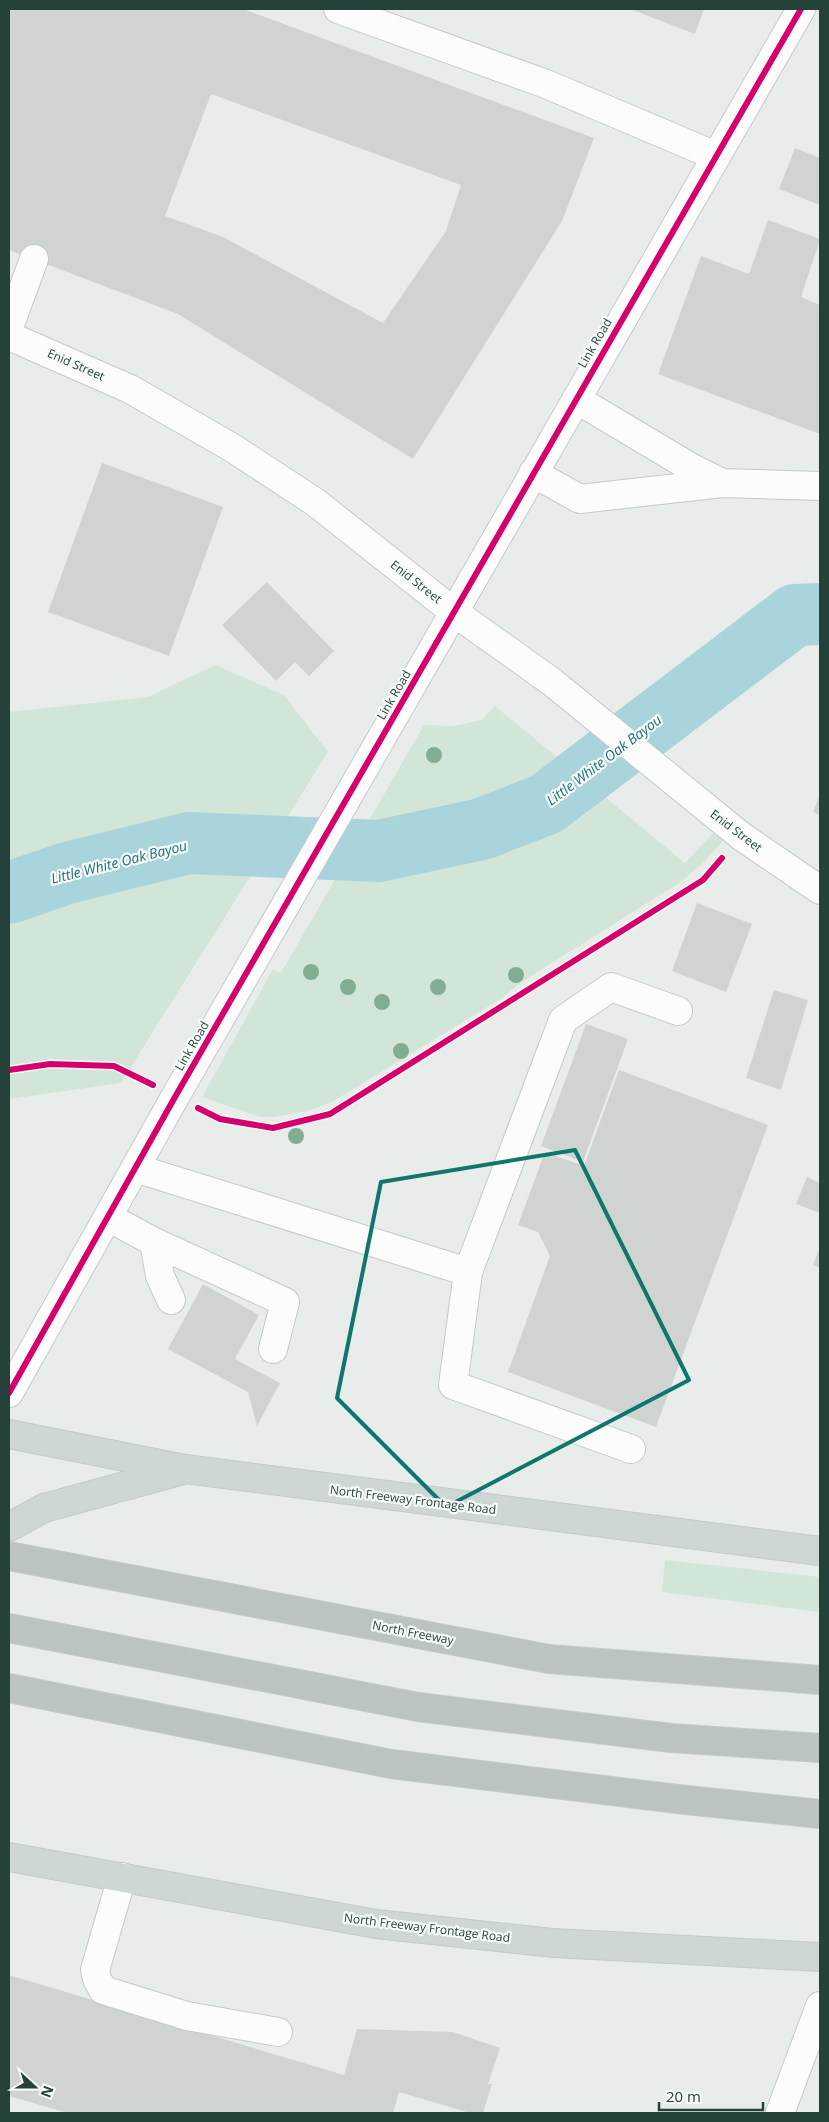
<svg xmlns="http://www.w3.org/2000/svg" width="829" height="2122" font-family="'Open Sans',sans-serif">
<style>
.green{fill:#d1e6d8}
.lines{fill:none;stroke-linecap:round;stroke-linejoin:round}
.river{stroke:#a9d4db;stroke-width:62}
.building{fill:#cfd4d2;fill-rule:evenodd}
.minor-casing{stroke:#c5cac8;stroke-width:30}
.major-casing{stroke:#c3ccc9;stroke-width:30}
.highway-casing{stroke:#c3ccc9;stroke-width:30}
.minor{stroke:#fcfcfc;stroke-width:28}
.major{stroke:#cfd7d5;stroke-width:28}
.highway{stroke:#bcc4c2;stroke-width:28}
.cycleway-casing{stroke:#f7fbf9;stroke-width:9}
.cycleway{stroke:#d6006c;stroke-width:6}
.tree{fill:#81ae93}
.marked{fill:none;stroke:#0f766e;stroke-width:4;stroke-linejoin:round}
.labels{text-anchor:middle;stroke-width:4.5;stroke-linejoin:round;paint-order:stroke}
.street-label{font-size:12px;fill:#24423a;stroke:#f7fbf9}
.water-label{font-size:14px;font-style:italic;fill:#1c6f80;stroke:#f7fbf9}
</style>
<rect width="100%" height="100%" fill="#e8edeb"/>
<path class="green" d="M215 665 284 695 328 752 121 1083 9 1099V712L148 697Z
M495 706 685 863 714 832 724 840 700 866 679 883 520 983 502 998 332 1102 308 1111 275 1117H260L202 1097 273 969 281 973 424 725 453 726 482 720Z
M665 1560 820 1577V1612L662 1592Z"/>
<g class="lines">
<path class="river" d="M9 893 67 873 189 843 379 851 482 829 546 804 795 615 820 614"/>
</g>
<path class="building" d="M9 9H243L594 138 562 221 413 459 178 314 9 250ZM211 94 461 185 446 231 383 323 223 237 165 216Z
M630 9H704L695 34Z
M795 148 820 158V205L779 189Z
M768 220 820 239 801 297 820 305V434L658 374 701 256 749 274Z
M102 463 223 507 169 656 48 612Z
M267 582 334 651 309 676 295 662 276 681 222 625Z
M820 794V815L813 812Z
M697 903 752 924 726 992 672 971Z
M774 990 808 1000 781 1090 746 1078Z
M586 1024 628 1039 583 1162 541 1146Z
M619 1070 768 1125 656 1427 508 1372 550 1256 538 1232 518 1225 545 1152 584 1166Z
M807 1177 820 1183V1213L796 1204Z
M820 1247V1268L813 1265Z
M203 1284 259 1315 235 1359 280 1383 257 1426 248 1392 168 1349Z
M9 1975 344 2075 357 2029 453 2032 500 2048 488 2084H492L483 2113H470L399 2092 393 2113H68L9 2096Z"/>
<g class="lines">
<g class="minor-casing">
<path id="minor" d="M338 9 546 84 716 156
M9 327 34 259
M9 336 130 389 231 447 315 502 454 612 552 682 741 836 820 890
M576 399 690 467 722 483 820 486
M533 473 580 499 722 483
M135 1168 468 1272 453 1385 631 1449
M108 1217 154 1242 285 1302 273 1349
M154 1242 160 1276 171 1300
M468 1272 563 1020 611 987 678 1011
M9 1393 175 1097 801 9
M122 1877 95 1970 97 1979 103 1990 187 2016 278 2032
M780 2113 820 2006"/>
</g>
<g class="major-casing">
<path id="major" d="M9 1434 185 1469 820 1551
M9 1527 44 1508 180 1471
M9 1857 376 1924 553 1943 820 1957"/>
</g>
<g class="highway-casing">
<path id="highway" d="M9 1556 549 1659 820 1680
M9 1628 418 1707 671 1738 820 1748
M9 1688 391 1764 686 1800 820 1814"/>
</g>
<use href="#minor" class="minor"/>
<use href="#major" class="major"/>
<use href="#highway" class="highway"/>
<g class="cycleway-casing">
<path id="cycleway" d="M9 1070 50 1064 114 1066 153 1085
M198 1108 220 1119 273 1128 330 1114 703 880 722 858
M9 1393 175 1097 801 9"/>
</g>
<use href="#cycleway" class="cycleway"/>
</g>
<g class="tree">
<circle cx="434" cy="755" r="8"/>
<circle cx="311" cy="972" r="8"/>
<circle cx="516" cy="975" r="8"/>
<circle cx="348" cy="987" r="8"/>
<circle cx="438" cy="987" r="8"/>
<circle cx="382" cy="1002" r="8"/>
<circle cx="401" cy="1051" r="8"/>
<circle cx="296" cy="1136" r="8"/>
</g>
<path class="marked" d="M575 1150 689 1380 446 1507 337 1398 381 1182Z"/>
<g class="labels">
<g class="street-label">
<text transform="translate(595 343) rotate(-60)" y="4">Link Road</text>
<text transform="translate(76 365) rotate(24)" y="4">Enid Street</text>
<text transform="translate(416 582) rotate(38)" y="4">Enid Street</text>
<text transform="translate(394 695) rotate(-60)" y="4">Link Road</text>
<text transform="translate(736 831) rotate(37)" y="4">Enid Street</text>
<text transform="translate(192 1046) rotate(-60)" y="4">Link Road</text>
<text transform="translate(413 1500) rotate(7)" y="4">North Freeway Frontage Road</text>
<text transform="translate(413 1633) rotate(11)" y="4">North Freeway</text>
<text transform="translate(427 1928) rotate(7)" y="4">North Freeway Frontage Road</text>
</g>
<g class="water-label">
<text transform="translate(604 760) rotate(-37)" y="5">Little White Oak Bayou</text>
<text transform="translate(119 862) rotate(-14)" y="5">Little White Oak Bayou</text>
</g>
</g>
<rect width="829" height="2122" fill="none" stroke="#24423a" stroke-width="20"/>
<g transform="translate(35 2087) rotate(111)" stroke="#f7fbf9" stroke-width="4" paint-order="stroke">
<path d="M0-4L9 19L0 12L-9 19Z" fill="#24423a"/>
<text y="-8" font-size="14" font-weight="bold" text-anchor="middle" fill="#24423a">N</text>
</g>
<path d="M659 2102v8h104v-8" fill="none" stroke="#24423a" stroke-width="2.5"/>
<text x="666" y="2102" font-size="15" fill="#24423a" stroke="#f7fbf9" stroke-width="4" paint-order="stroke">20 m</text>
</svg>
